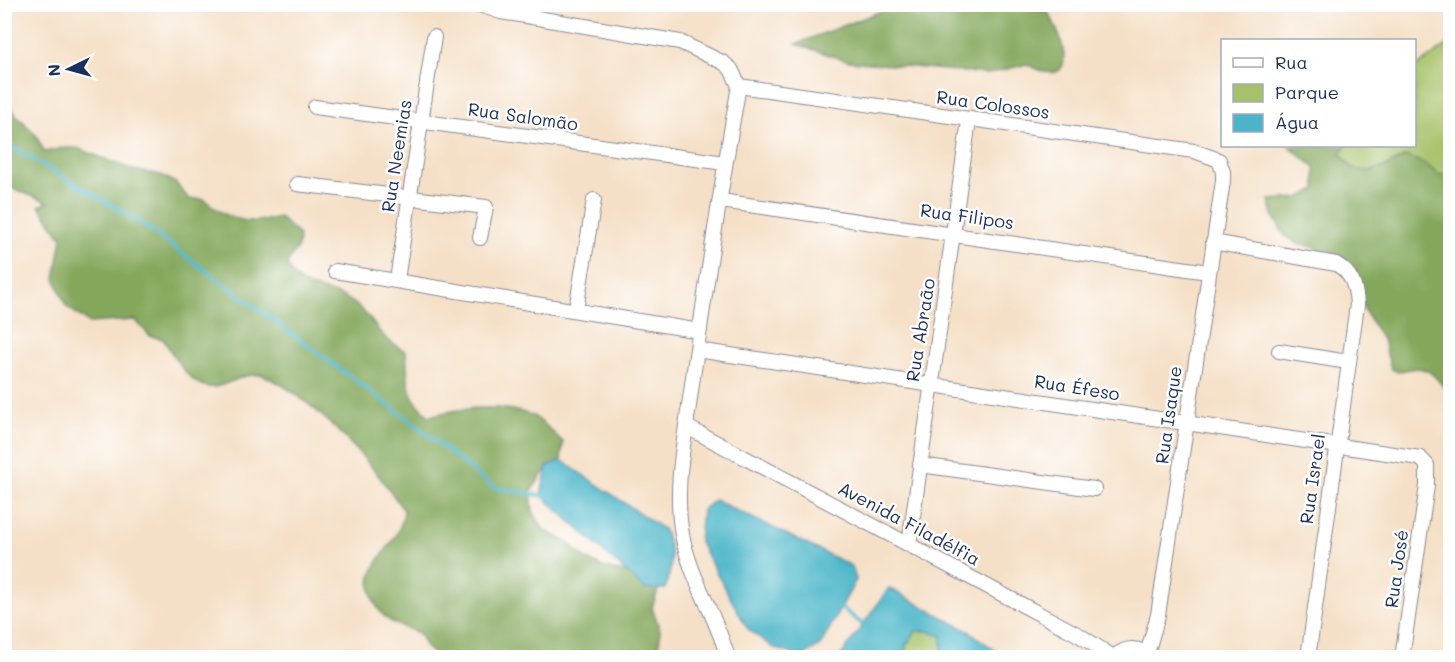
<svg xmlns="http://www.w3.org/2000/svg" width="1455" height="662" font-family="Mali,sans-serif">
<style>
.green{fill:#a6c168;stroke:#607863;stroke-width:1.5}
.forest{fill:#84a75c;stroke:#506b5d;stroke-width:1.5}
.water{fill:#4ab5c8;stroke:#327293;stroke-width:1.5}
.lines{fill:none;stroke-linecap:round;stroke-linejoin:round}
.stream{stroke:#4ab5c8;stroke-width:4}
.street-casing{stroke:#888892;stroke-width:16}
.street{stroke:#fff;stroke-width:14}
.labels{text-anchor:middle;stroke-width:5;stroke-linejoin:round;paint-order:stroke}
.street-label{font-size:18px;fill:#1b2f5e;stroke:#fff}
</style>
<rect width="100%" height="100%" fill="#fff"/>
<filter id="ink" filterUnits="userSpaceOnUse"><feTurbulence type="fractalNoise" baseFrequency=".0167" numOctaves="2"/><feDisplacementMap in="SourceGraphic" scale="12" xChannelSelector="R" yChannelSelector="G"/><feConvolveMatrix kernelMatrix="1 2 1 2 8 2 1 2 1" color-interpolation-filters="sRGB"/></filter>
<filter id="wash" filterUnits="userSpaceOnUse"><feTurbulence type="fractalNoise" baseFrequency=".008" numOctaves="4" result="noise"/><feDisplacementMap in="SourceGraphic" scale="24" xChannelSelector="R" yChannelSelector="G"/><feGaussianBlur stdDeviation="1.35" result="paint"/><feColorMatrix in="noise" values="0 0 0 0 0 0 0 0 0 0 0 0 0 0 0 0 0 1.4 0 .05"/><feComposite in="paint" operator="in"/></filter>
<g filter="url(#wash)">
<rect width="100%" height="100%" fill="#f5e0c7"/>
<path class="green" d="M1450 43V173L1440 175 1423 163 1406 156C1383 169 1356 184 1341 153L1346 146H1414L1415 68Z
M916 631H928L942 636V652L938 657H908L905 647Z"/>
<path class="forest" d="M1043 5C1062 30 1085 96 1027 64L988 74 848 61 796 44 884 10 913 5H968L971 9 983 5Z
M4 102 35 134 45 152 62 148H77L133 170 161 175 176 183 189 199H204C227 220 248 226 279 217L299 235 298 247 287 264C301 296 329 285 352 302 375 317 376 338 406 351 409 382 404 394 429 416 460 408 500 403 531 415 542 420 554 434 563 442L561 460 544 472 531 491 533 512 544 530 567 542 586 559 605 568 641 576 658 590 652 608 660 629 659 652 661 657H437L426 647 419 633C410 629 400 627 392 622 377 614 366 590 372 573 382 548 399 543 404 511 375 466 316 400 267 377 259 373 249 375 240 378 232 381 223 386 214 387 192 391 173 354 163 339L150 336 135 320 89 323 66 306 55 279 62 238 39 206 48 202 8 187 5 188Z
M1289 146H1346L1341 153C1356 184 1384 169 1406 156L1423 163 1440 175 1450 173V396C1439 382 1431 364 1410 369 1402 371 1398 372 1391 369L1384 343 1365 311 1354 272 1336 253 1297 243 1285 236 1274 218 1269 200 1299 198 1316 189 1315 168Z"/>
<path class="water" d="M561 460 663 529C674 550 673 567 665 589H645L541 495 547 467Z
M715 500 852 566 856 580 820 646 801 657 772 647 747 628 699 541 702 510Z
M889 588 970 632 1004 657H938L942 652V636L928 631H916L905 646 909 657H840Z"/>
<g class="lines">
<path class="stream" d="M4 142 137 220 408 419 493 487 544 496
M839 606 866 627"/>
</g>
</g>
<g filter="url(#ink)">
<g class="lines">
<g class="street-casing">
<path id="street" d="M476 4 501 12 680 42 724 63 731 69 739 86C721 185 706 285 692 384 686 433 673 485 682 534 690 578 716 615 728 658
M739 86 1194 151 1219 160 1223 172V181L1158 615 1147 654
M315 107 725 163
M297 184 486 207 480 238
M721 201 1208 272
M1213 242 1336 264C1352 273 1356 287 1357 305L1308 658
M335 271 700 331
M397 280 434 37
M576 310 594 200
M697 350 1420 458 1427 465V486L1402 658
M1279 351 1348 362
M687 427 1079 635 1113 657
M920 465 1094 489
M909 545 969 120
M1113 658C1124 647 1139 645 1150 658"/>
</g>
<use href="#street" class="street"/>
</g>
</g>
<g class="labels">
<g class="street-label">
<text transform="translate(993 105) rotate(8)" y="6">Rua Colossos</text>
<text transform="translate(523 117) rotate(8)" y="6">Rua Salomão</text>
<text transform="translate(397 156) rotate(-81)" y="6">Rua Neemias</text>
<text transform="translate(967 217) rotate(8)" y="6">Rua Filipos</text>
<text transform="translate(921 330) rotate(-81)" y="6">Rua Abraão</text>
<text transform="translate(1077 388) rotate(9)" y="6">Rua Éfeso</text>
<text transform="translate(1169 415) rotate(-82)" y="6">Rua Isaque</text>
<text transform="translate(1313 479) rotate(-82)" y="6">Rua Israel</text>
<text transform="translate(909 524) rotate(28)" y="6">Avenida Filadélfia</text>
<text transform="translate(1397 569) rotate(-82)" y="6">Rua José</text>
</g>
</g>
<rect width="1455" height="662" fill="none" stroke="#fff" stroke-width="24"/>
<rect x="1221" y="39" width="195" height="108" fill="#ffffff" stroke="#a4acbf" stroke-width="1.5"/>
<rect x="1233" y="58" width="30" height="9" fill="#ffffff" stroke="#a4acbf" stroke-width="1.5"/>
<text x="1275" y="69" font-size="18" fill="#1b2f5e">Rua</text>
<rect x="1233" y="84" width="30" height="18" fill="#a6c168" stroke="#a4acbf" stroke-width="1.5"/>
<text x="1275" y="99" font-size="18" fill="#1b2f5e">Parque</text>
<rect x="1233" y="114" width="30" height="18" fill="#4ab5c8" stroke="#a4acbf" stroke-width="1.5"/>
<text x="1275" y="129" font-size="18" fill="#1b2f5e">Água</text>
<g transform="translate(69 69) rotate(265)" stroke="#ffffff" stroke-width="4.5" paint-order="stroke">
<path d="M0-4.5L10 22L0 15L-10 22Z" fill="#1b2f5e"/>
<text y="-9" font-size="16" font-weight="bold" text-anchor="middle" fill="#1b2f5e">N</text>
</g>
</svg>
